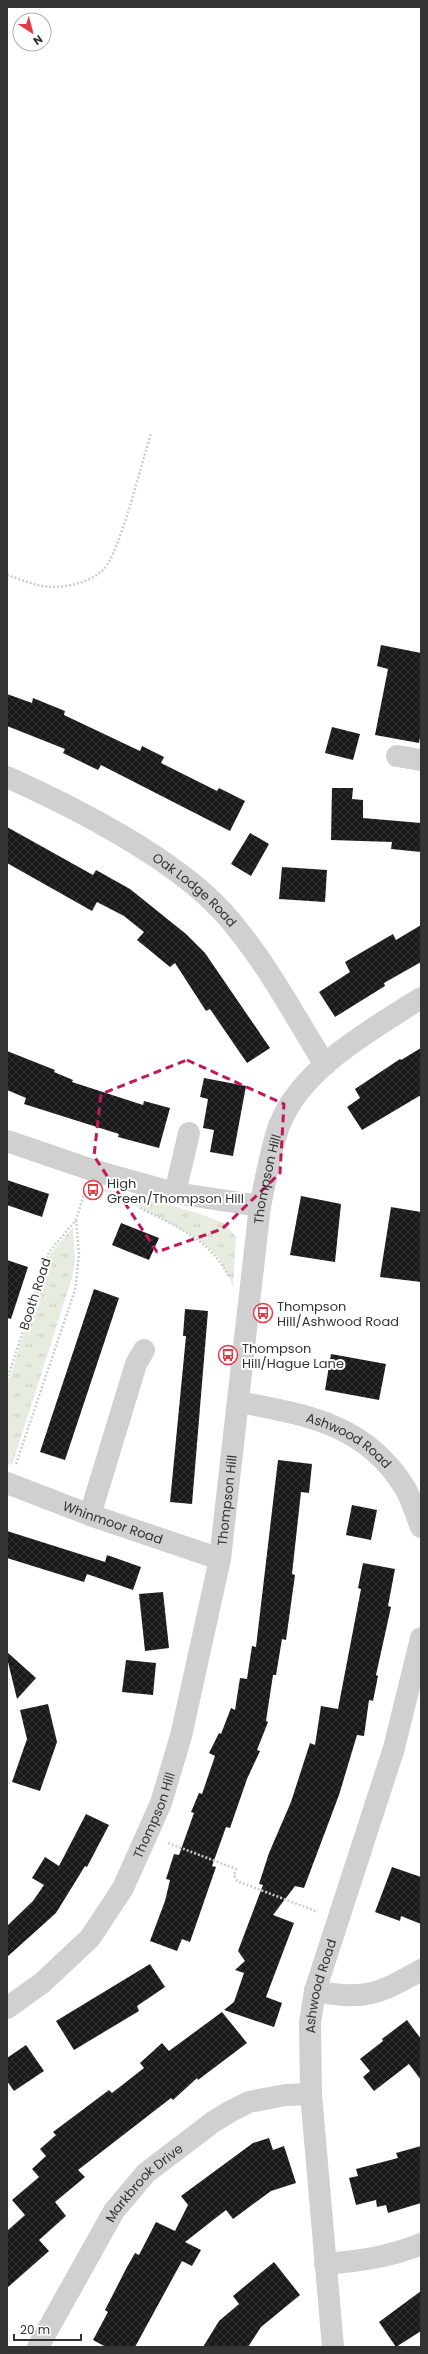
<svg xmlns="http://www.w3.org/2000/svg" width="428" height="2354" font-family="Poppins,sans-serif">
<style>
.grass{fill:url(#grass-tufts)}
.building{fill:url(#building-cross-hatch)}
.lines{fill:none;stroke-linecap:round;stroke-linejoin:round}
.path{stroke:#cdcdcd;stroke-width:2.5;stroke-dasharray:2 2;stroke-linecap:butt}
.minor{stroke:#d0d0d0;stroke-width:22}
.marked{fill:none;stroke:#c2185b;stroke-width:3;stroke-dasharray:8 5;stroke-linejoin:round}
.labels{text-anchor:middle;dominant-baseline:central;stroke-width:4;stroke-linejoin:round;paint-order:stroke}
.street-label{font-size:13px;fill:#333;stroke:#fff}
.poi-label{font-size:13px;fill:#333;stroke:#fff;text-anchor:start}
</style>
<defs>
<pattern id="grass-tufts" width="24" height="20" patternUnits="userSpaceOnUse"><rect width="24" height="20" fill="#e6ecdf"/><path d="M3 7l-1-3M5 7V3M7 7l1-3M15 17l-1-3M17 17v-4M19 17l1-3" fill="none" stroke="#c6cbc0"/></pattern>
<pattern id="building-cross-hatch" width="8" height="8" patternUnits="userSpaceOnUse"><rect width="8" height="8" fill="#1a1a1a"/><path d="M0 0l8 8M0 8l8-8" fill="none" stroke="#333"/></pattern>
</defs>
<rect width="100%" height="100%" fill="#fff"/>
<path class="grass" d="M87 1184 195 1212 224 1223 236 1237 233 1287C229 1277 224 1266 218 1257 197 1230 120 1199 87 1184Z
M73 1227 75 1261 72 1278 12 1465 7 1464V1387L46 1264 51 1253Z"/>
<path class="building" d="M381 645 421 653V732L419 743 375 735 388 669 377 666Z
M7 694 32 703 33 698 65 711 64 715 140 751 142 746 164 757 161 763 217 791 219 788 245 801 230 831 101 765 98 770 63 753 65 749 7 726Z
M332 727 360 734 353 760 325 753Z
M332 788H353L352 799 363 800V818L421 823V852L391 849 392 842 331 840Z
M7 827 93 875 96 870 130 889 186 934 205 953 270 1048 247 1063 210 1009 206 1011 175 963 170 967 137 940 144 932 124 916 97 902 92 911 7 863Z
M250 833 269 844 251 876 231 864Z
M282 867 327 870 325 902 279 899Z
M421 925V962L384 983 385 986 335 1017 319 992 350 972 345 962 393 934 396 940Z
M421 1048V1095L362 1130 347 1107 360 1098 355 1089 400 1059 401 1060Z
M7 1051 55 1070 54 1072 73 1080 72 1082 143 1105 144 1101 170 1108 159 1148 118 1137 119 1134 24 1104 26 1098 7 1090Z
M204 1078 246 1086 233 1156 210 1152 214 1130 203 1128 208 1099 200 1097Z
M7 1180 49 1194 42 1217 7 1205Z
M301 1196 341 1204 335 1262 290 1255Z
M391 1207 421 1212V1282L380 1277Z
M121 1223 159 1238 149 1260 112 1245Z
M7 1260 28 1267 11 1319 7 1318Z
M94 1289 119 1298 65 1460 40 1452Z
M185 1309 208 1311 192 1504 170 1502 186 1336H183Z
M331 1354 386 1364 379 1400 325 1390Z
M278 1460 312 1464 309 1493 301 1492 292 1574 295 1575 286 1640 282 1639 276 1675H273L266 1721 268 1722 257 1750 260 1751 247 1779 230 1828 226 1827 212 1866 216 1867 190 1942 182 1939 177 1951 150 1941 165 1901 170 1880 166 1879 174 1854 179 1855 194 1813 191 1812 199 1793 202 1794 215 1756 209 1753 219 1733 221 1734 231 1708 235 1710 240 1678 247 1679 252 1646 256 1647Z
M352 1505 377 1510 371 1540 346 1535Z
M7 1531 105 1562 107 1555 141 1567 133 1590 87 1574 84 1582 7 1558Z
M363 1563 395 1569 388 1606 391 1607 376 1675 378 1676 373 1701 369 1700 364 1736 357 1735 339 1795 304 1888 295 1886 273 1915 294 1923 266 1997 282 2003 274 2027 224 2010 234 2002 244 1973 235 1970 245 1961 238 1951 263 1885 259 1884 269 1853 291 1802 310 1743 315 1745 321 1706 338 1709 361 1589 358 1588Z
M163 1592 169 1648 145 1651 139 1594Z
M7 1652 36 1678 17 1699 7 1658Z
M126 1660 156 1663 153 1695 122 1692Z
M48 1704 57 1742 40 1791 12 1782 27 1739 20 1710Z
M86 1814 109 1825 87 1867 85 1866 56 1913 7 1957V1926L33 1901 44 1885 32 1878 45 1857 59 1866Z
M392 1867 421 1877V1924L401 1916 400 1921 375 1912Z
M150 1964 165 1987 137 2006 139 2011 74 2050 56 2021Z
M222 2012 247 2043 198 2080 197 2078 173 2100 171 2098 78 2170 85 2177 55 2202 66 2216 39 2240 49 2251 7 2288V2231L25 2215 12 2200 39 2177 32 2169 46 2156 40 2149 56 2135 53 2132 109 2090 112 2093 144 2068 140 2063 162 2043 169 2051Z
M407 2020 421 2039V2080L409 2064 374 2091 363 2077 370 2071 360 2059 383 2041 382 2039Z
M26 2045 44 2071 14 2091 7 2081V2058Z
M269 2138 273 2150 284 2146 296 2183 271 2191 233 2219 226 2210 185 2242 201 2250 192 2266 182 2261 135 2347H106L93 2340 108 2312 105 2310 127 2267 135 2253 139 2255 156 2222 175 2231 188 2205 181 2196 253 2143Z
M421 2146V2203L388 2213 386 2205 377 2207 376 2200 356 2205 349 2178 358 2176 356 2169 398 2158 396 2153Z
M274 2262 300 2295 261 2327 248 2347H203L219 2321 239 2304 233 2296Z
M421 2291V2331L396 2347 379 2322Z"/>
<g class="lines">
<path class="path" d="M7 575C18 578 30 584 42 586 61 589 88 584 103 570 121 551 141 463 151 434
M140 1208C175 1226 210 1239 229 1277
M7 1380 49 1252 76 1220 85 1191
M16 1464 75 1290 79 1254 76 1220
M168 1843 236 1869 234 1875 237 1881 318 1912"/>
<g class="minor">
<path d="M397 756 421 760"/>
<path id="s1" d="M7 777C74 807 172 857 222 911 263 956 293 1013 325 1065"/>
<path d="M7 1141 92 1170 175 1193 260 1206"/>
<path d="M175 1193 189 1133"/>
<path id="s2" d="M239 1402C307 1415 366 1424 405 1488 412 1500 416 1515 421 1527"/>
<path id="s3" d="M7 1483 90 1515 220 1559"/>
<path d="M90 1515 136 1364 144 1350"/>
<path d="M315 1991C364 2001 379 1994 421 1970"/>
<path id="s4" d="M7 2008 42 1983 90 1938 123 1888 161 1803 181 1736 220 1559 260 1206C266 1179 270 1152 279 1126 301 1068 371 1030 421 998"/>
<path d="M325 2264C359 2261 390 2257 421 2244"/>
<path id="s5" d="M38 2347 114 2211 146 2173 213 2122 231 2111 249 2102 286 2095 311 2094"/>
<path id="s6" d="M333 2347 311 2094 310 2023 315 1991 394 1748 421 1638"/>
</g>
</g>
<path class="marked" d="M187 1060 284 1104 280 1173 222 1229 157 1252 94 1156 101 1094Z"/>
<defs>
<symbol id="bus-ring" viewBox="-11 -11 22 22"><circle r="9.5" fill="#fff" stroke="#e63946" stroke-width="1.5"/><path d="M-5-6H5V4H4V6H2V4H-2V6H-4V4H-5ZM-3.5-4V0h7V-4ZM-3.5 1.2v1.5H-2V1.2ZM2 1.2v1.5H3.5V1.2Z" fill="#e63946"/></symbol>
</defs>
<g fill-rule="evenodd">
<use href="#bus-ring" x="82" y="1179" width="22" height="22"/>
<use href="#bus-ring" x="252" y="1302" width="22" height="22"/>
<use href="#bus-ring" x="217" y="1344" width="22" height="22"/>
</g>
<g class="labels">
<g class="street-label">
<text stroke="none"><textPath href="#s1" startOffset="220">Oak Lodge Road</textPath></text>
<text stroke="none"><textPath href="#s4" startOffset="896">Thompson Hill</textPath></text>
<text transform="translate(35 1294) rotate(-72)">Booth Road</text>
<text stroke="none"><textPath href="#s2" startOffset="118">Ashwood Road</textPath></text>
<text stroke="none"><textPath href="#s4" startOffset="572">Thompson Hill</textPath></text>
<text stroke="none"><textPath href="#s3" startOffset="113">Whinmoor Road</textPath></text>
<text stroke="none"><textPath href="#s4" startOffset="248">Thompson Hill</textPath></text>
<text stroke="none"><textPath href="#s6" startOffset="363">Ashwood Road</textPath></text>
<text stroke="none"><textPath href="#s5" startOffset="197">Markbrook Drive</textPath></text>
</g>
<g class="poi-label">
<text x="107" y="1183">High<tspan x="107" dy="15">Green/Thompson Hill</tspan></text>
<text x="277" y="1306">Thompson<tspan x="277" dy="15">Hill/Ashwood Road</tspan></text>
<text x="242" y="1348">Thompson<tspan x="242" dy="15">Hill/Hague Lane</tspan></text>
</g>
</g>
<rect width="428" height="2354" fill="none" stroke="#333333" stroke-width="16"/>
<g transform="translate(32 32) rotate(144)"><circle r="19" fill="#ffffff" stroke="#adadad"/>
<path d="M0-3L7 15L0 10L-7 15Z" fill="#e63946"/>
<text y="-6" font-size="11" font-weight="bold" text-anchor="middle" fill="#333333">N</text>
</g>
<path d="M14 2334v6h67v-6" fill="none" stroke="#333333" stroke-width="2"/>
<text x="20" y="2334" font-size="12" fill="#333333" stroke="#ffffff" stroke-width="3" paint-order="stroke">20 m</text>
</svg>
